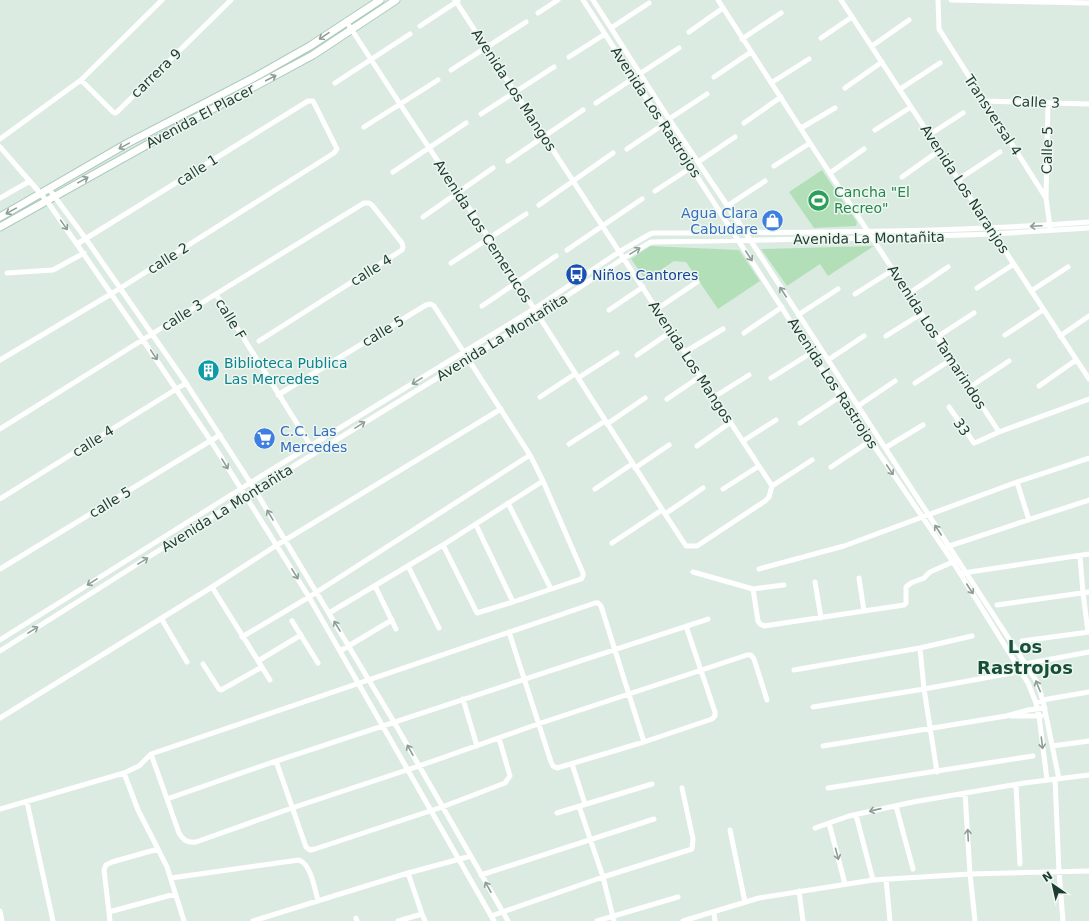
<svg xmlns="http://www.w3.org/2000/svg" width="1089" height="921" font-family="'DejaVu Sans',sans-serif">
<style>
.green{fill:#b2dfb8}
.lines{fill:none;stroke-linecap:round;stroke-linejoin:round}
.secondary-casing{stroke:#aeccbd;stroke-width:9}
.street{stroke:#fff;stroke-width:5}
.secondary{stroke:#fff;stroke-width:7}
.oneway{stroke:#8e9d97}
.labels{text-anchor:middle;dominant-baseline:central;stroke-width:3;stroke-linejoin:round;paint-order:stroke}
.street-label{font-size:14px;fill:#1d3b2f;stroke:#edf7f0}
.leisure-label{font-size:14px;fill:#27864d;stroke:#edf7f0;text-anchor:start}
.shop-label{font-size:14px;fill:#366cbe;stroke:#edf7f0;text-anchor:end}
.transit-label{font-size:14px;fill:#164399;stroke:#edf7f0;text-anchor:start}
.culture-label{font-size:14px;fill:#0d838f;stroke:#edf7f0;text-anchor:start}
.district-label{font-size:18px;font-weight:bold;fill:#174f39;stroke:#edf7f0}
</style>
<rect width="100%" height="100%" fill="#dcebe2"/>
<path class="green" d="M822 170 857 222 856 226 814 228 789 192Z
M650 246 739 250 760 281 718 309 686 262 674 261 646 280 631 259Z
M874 246 828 276 820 264 787 286 761 249Z"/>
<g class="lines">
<defs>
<path id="secondary" d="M0 217 126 144 257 76 310 46 380 0
M0 227 177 128 313 55 396 0"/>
</defs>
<use href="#secondary" class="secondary-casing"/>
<path class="street" d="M583 0 811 353 953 562 1028 683 1036 703 1039 716 1047 780
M593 0 669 119 745 232 1037 682 1043 701 1059 779
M718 0 810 143 999 432
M841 0 1089 379
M938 0 939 29 1046 198 1050 227
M951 0 1089 3
M538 13 558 0
M346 21 400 104 489 238 665 514 686 546H697L765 501 769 497 772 486 455 0
M420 26 458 1
M611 28 649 3
M689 32 723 8
M821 38 852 17
M742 39 781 13
M872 46 909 20
M569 57 605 34
M451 70 526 22
M641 73 679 48
M714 77 751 52
M81 80 113 112 115 113 117 112 231 0
M335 83 410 34
M771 83 809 59
M845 88 882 62
M900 89 940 63
M983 101 1089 104
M596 103 634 78
M481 114 554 67
M669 119 707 94
M744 123 781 97
M364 127 438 80
M801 128 835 108
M875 130 911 107
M929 135 963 113
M0 139 81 80 162 0
M0 147 47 201 143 340 211 441 309 597 494 921
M627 149 664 124
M508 161 583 110
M698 162 735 137
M774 166 810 143
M393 172 466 123
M830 173 864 149
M902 177 940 150
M959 179 1000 152
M49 189 86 239 186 383 255 490 394 722 508 921
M655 191 692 167
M1046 197 1048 103
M0 198 30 181
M539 205 613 153
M727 206 765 181
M423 217 493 168
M567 250 642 199
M451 263 526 214
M7 273 53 270 84 253
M977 288 1014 264
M1031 291 1068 267
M216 294 311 446
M855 294 893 270
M908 294 948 267
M482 306 556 256
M657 309 697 282
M609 310 643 287
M798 315 838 289
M744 333 782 307
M1005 335 1043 310
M886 336 921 314
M1060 336 1089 316
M937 337 974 313
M685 352 723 329
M637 355 672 331
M0 360 111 294 334 153 337 149 313 101H308L77 244
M828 360 864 336
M578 378 617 353
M771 378 811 353
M915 383 952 359
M1039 386 1076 360
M970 387 1009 361
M278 395 426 305 431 304 434 306 530 455 543 481 583 573V576L581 579 513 602 477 613 443 545
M540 397 575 374
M714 397 749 375
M667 399 701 376
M858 406 895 381
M949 407 974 443 977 442 999 432 1089 399
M800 423 841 396
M607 424 645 398
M0 429 216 294 364 203H369L372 205 402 243 403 247 402 250 259 341
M743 441 776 420
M569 444 605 421
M697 446 731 422
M885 448 923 425
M831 467 870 441
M635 468 669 445
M1017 482 1029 520
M772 486 812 460
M595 489 632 464
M723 489 759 466
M0 499 186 383
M508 503 551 589
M665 514 703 488
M476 525 513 602
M612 543 662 510
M946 547 1089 500
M1080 556 1083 593 1088 632
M408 566 439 628
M0 569 220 435
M759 569 844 546 1017 482 1089 458
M693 572 753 589
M963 573 1089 554
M859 578 864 611
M815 582 821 618
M784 585 753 589 758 621 760 624 764 626 904 605 906 603V587L911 583 924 578 930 572 955 561
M375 586 396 629
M212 587 270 680
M997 605 1089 592
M329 613 443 545 543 481
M161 618 187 662
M292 621 318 663
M509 632 551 762 553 766 557 768 644 742 712 719 715 716V712L686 626
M242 637 309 597 530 455
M0 640 250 483 534 309 619 252 650 234 654 233C799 232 944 233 1089 222
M1022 641 1089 632
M920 648 924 689 937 772
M0 651 245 496 468 359 538 315 624 258 651 242 872 238 994 234 1089 228
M340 651 392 620
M258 661 301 635
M203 664 219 689 221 690 262 667
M1025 664 1089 652
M794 670 920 648 972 636
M463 699 477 746
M1036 703 1048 699 1089 692
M813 707 924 689 1012 673
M1011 716H1041
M0 718 212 587 277 545 501 409
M499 738 510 776 505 783 442 807 315 849 310 850 306 847 276 761 708 619
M823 746 1006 716 1028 710 1045 708
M1052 746 1089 741
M151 754 167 799 276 761
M572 764 585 804
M124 773 138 810 158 849
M1055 779 1059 872 1063 921
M1016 785 1020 864
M828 788 1033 756
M965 793 970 874 975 921
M167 799 179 833C183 840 187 843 196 842L292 808 419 766 538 724 747 655H751L754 659 767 700
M27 802 53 921
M579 806 603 877 614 921
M896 806 913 869
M0 809 124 773 139 766 151 754 595 603H598L601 606 644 742
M557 813 652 784
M856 815 873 880
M829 823 845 884
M815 828 849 816 913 802 1024 783 1089 775
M730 830 745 902
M481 875 654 819
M171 878 299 860C311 864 315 890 318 901
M886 879 890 921
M799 891 803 921
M0 911 2 921
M109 912 175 894
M714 912 715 921
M422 914 425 921
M491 916 603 877 692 849 693 839 682 788
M356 918 357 921
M110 921 104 870 106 865 112 862 158 849 167 867 184 921
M253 921 408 873 471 856
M398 921 422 914 408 873
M597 921 678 897
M683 921 759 898 873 880 970 874 1089 871"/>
<use href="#secondary" class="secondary"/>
</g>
<defs><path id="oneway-shaft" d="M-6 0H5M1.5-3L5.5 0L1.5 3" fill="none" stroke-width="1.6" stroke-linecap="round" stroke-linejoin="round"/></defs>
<g class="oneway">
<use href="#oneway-shaft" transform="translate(324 36) rotate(146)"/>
<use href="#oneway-shaft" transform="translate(271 78) rotate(-28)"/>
<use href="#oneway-shaft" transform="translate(124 146) rotate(151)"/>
<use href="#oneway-shaft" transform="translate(83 180) rotate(-29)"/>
<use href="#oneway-shaft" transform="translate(11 211) rotate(151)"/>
<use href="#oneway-shaft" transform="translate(64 225) rotate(55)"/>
<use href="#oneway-shaft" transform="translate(1036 226) rotate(177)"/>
<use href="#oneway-shaft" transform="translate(635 251) rotate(-31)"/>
<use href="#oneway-shaft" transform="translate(749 256) rotate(57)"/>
<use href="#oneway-shaft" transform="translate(783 292) rotate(-123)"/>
<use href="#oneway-shaft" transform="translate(154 355) rotate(56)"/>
<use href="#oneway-shaft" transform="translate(417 381) rotate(149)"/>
<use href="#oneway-shaft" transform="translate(360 425) rotate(-32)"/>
<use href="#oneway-shaft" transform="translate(225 464) rotate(58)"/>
<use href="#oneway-shaft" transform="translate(890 470) rotate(56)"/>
<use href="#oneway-shaft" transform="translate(270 515) rotate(-121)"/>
<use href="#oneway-shaft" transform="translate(938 530) rotate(-123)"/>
<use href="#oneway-shaft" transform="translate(143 561) rotate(-32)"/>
<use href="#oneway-shaft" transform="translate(295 574) rotate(58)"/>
<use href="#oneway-shaft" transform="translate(92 582) rotate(148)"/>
<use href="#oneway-shaft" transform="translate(970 589) rotate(57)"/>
<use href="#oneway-shaft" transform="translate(337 626) rotate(-121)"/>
<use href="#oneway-shaft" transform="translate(33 630) rotate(-32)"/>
<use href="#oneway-shaft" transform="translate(1038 686) rotate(-112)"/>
<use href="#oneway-shaft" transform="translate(1042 743) rotate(83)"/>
<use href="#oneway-shaft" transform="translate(410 750) rotate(-119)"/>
<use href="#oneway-shaft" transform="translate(875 810) rotate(167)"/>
<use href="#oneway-shaft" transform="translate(968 835) rotate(-93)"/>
<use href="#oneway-shaft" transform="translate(837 854) rotate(75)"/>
<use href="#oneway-shaft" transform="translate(488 887) rotate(-119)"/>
</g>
<defs>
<symbol id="stadium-disc" viewBox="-11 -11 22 22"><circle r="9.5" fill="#2e9e5b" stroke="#edf7f0"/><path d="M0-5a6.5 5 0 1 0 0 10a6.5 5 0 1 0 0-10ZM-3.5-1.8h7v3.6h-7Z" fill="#fff"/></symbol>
<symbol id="shop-disc" viewBox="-11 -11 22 22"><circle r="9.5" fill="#3f7fe0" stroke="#edf7f0"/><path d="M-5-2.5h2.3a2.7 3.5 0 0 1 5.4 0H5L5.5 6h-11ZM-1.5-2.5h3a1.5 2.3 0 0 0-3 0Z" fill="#fff"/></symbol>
<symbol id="bus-disc" viewBox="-11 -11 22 22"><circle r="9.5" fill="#1a4fb4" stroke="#edf7f0"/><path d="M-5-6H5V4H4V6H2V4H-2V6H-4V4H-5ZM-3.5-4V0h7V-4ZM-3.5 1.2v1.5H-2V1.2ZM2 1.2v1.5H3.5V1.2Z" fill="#fff"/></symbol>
<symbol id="building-disc" viewBox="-11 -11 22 22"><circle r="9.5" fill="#0f9aa8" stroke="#edf7f0"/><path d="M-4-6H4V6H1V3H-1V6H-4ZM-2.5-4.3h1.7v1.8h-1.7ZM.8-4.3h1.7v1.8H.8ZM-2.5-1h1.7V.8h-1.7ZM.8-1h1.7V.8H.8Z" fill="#fff"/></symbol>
<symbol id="supermarket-disc" viewBox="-11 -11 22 22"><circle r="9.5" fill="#3f7fe0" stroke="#edf7f0"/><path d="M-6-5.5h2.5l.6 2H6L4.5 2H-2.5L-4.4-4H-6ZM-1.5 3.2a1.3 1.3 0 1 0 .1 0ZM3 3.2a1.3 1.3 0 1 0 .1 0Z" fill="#fff"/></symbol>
</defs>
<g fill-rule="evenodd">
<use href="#stadium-disc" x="806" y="188" width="25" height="25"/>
<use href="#shop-disc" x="760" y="208" width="25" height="25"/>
<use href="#bus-disc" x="564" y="262" width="25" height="25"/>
<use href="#building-disc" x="196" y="358" width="25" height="25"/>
<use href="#supermarket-disc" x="252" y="426" width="25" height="25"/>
</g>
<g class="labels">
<g class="street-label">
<text transform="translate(156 73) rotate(-44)">carrera 9</text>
<text transform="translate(514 90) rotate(57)">Avenida Los Mangos</text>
<text transform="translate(1036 102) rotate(2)">Calle 3</text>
<text transform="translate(656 112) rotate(57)">Avenida Los Rastrojos</text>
<text transform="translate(993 115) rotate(57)">Transversal 4</text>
<text transform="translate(200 116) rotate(-28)">Avenida El Placer</text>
<text transform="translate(1047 150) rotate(-89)">Calle 5</text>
<text transform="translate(197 170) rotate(-32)">calle 1</text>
<text transform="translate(965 189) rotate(57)">Avenida Los Naranjos</text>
<text transform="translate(483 231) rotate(57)">Avenida Los Cemerucos</text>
<text transform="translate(869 238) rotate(-1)">Avenida La Montañita</text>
<text transform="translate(168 258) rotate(-32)">calle 2</text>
<text transform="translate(371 270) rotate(-32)">calle 4</text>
<text transform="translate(182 315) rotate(-32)">calle 3</text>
<text transform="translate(231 319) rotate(59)">calle F</text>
<text transform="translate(383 331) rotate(-31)">calle 5</text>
<text transform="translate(502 337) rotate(-32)">Avenida La Montañita</text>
<text transform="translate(937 337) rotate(57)">Avenida Los Tamarindos</text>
<text transform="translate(691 362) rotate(57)">Avenida Los Mangos</text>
<text transform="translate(833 383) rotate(57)">Avenida Los Rastrojos</text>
<text transform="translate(962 427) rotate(56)">33</text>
<text transform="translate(93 441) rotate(-32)">calle 4</text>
<text transform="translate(110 502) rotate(-31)">calle 5</text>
<text transform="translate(227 508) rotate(-32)">Avenida La Montañita</text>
</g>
<g class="leisure-label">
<text x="834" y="192">Cancha "El<tspan x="834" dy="16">Recreo"</tspan></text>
</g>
<g class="shop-label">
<text x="758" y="213">Agua Clara<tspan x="758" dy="16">Cabudare</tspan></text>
<text x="280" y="431" text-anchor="start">C.C. Las<tspan x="280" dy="16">Mercedes</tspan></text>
</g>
<g class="transit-label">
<text x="592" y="275">Niños Cantores</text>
</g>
<g class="culture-label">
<text x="224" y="363">Biblioteca Publica<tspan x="224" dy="16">Las Mercedes</tspan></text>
</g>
<g class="district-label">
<text x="1025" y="646">Los<tspan x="1025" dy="21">Rastrojos</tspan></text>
</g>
</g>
<g transform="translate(1053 885) rotate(326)" stroke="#edf7f0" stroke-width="3" paint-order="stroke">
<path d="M0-3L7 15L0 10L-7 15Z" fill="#1d3b2f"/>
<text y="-6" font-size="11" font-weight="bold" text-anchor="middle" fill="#1d3b2f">N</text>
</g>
</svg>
